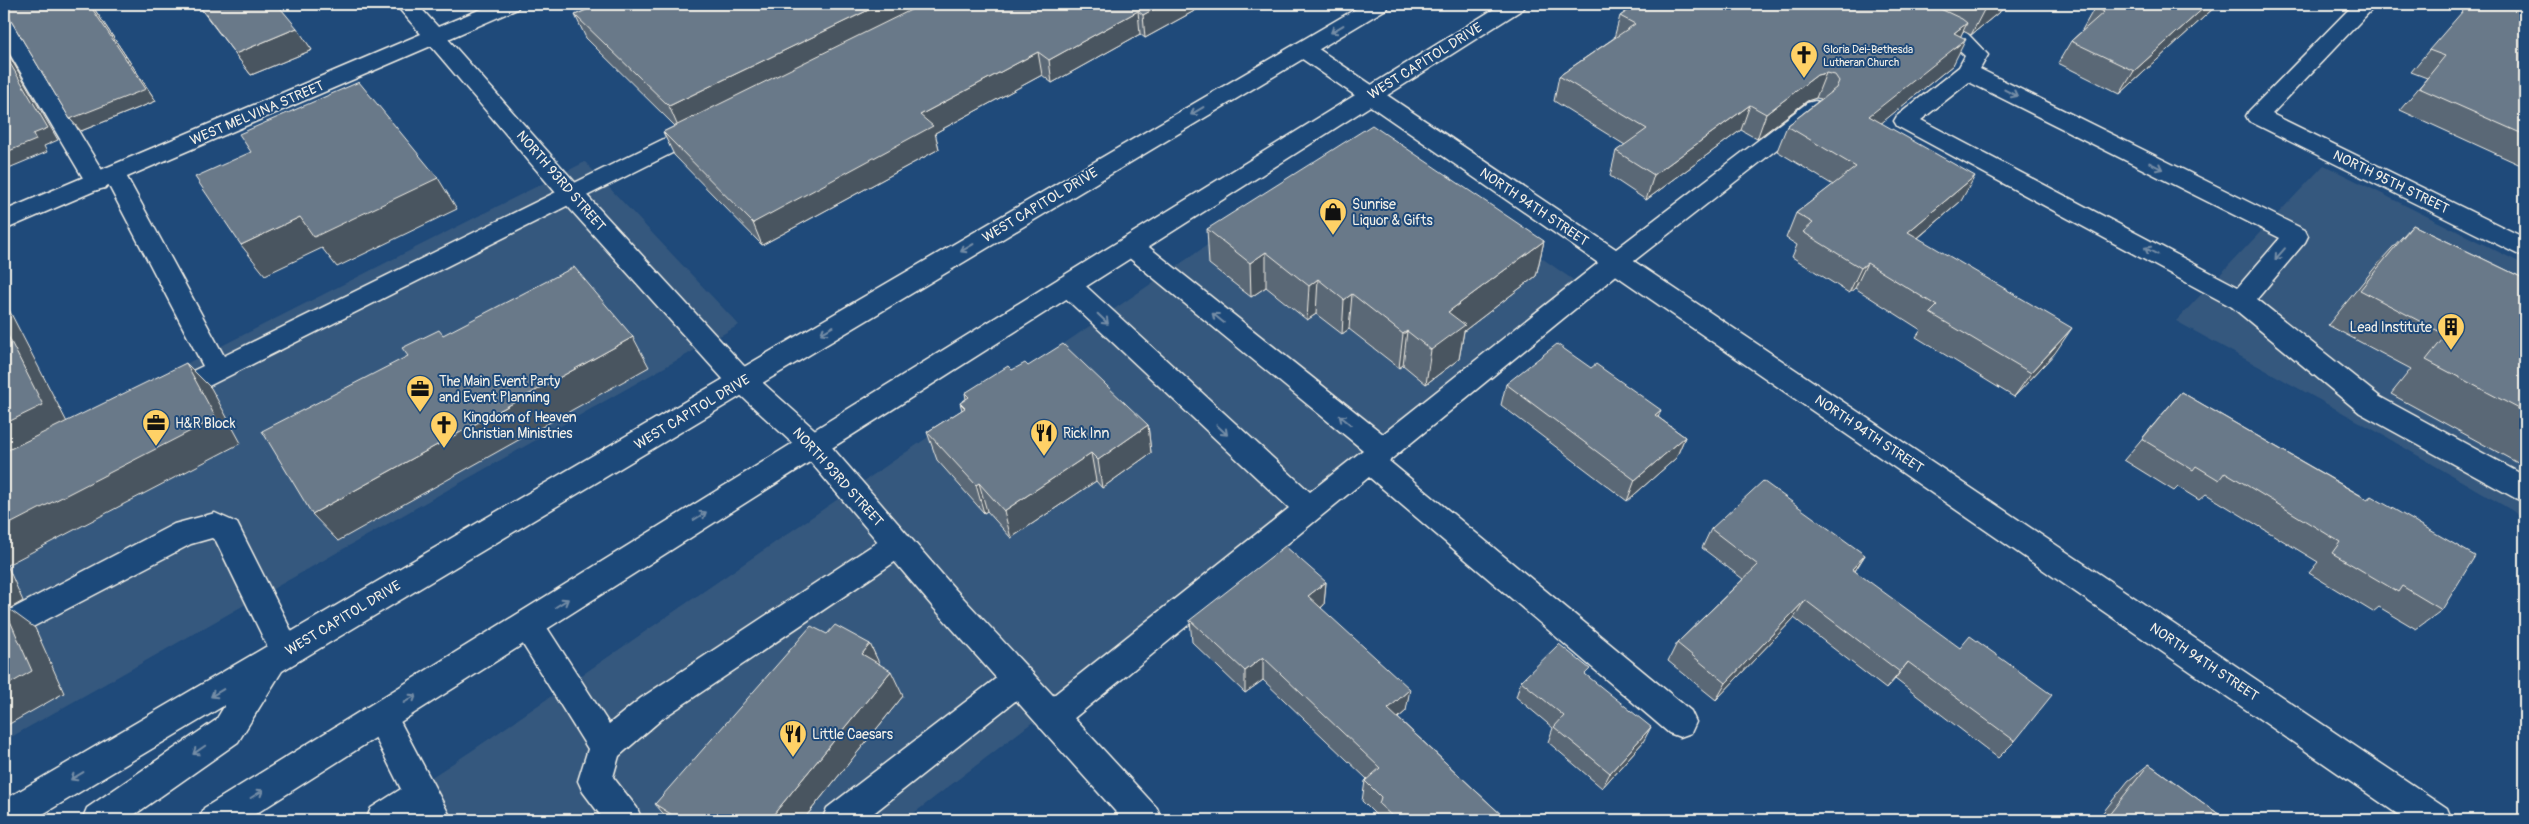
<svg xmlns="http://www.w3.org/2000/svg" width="2529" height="824" font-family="Pangolin,sans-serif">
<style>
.built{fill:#35587e}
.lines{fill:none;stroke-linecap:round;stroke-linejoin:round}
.service-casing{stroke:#f4f1e8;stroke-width:3}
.minor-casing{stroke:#f4f1e8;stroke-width:3}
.primary-casing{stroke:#f4f1e8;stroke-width:3}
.service{fill:#1f4a7a;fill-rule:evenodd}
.minor{fill:#1f4a7a;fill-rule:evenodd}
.primary{fill:#1f4a7a;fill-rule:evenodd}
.wall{fill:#5a6876;stroke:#f4f1e8}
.shaded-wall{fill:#4a5560;stroke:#f4f1e8}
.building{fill:#697989;stroke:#f4f1e8}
.oneway{stroke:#748da6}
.labels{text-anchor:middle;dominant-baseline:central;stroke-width:4;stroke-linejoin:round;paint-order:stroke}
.far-poi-label{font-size:11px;fill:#f4f1e8;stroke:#1f4a7a;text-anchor:start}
.street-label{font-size:14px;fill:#f4f1e8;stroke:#1f4a7a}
.poi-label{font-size:14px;fill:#f4f1e8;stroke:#1f4a7a;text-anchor:start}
</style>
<rect width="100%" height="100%" fill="#1f4a7a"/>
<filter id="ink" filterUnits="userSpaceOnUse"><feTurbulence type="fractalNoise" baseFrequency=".02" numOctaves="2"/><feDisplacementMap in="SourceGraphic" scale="10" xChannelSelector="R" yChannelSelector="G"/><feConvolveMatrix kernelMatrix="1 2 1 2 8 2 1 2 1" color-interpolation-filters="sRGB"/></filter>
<g filter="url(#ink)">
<path class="built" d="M1366 136 1592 293 905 820H366L473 750Z
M585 162 739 325 4 741V456Z
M2324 165 2525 265V518L2367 426 2176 321Z"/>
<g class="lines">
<defs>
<path id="service" d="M1879 4H1905L1967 33 1988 55 1980 69 2305 230 2308 236 2305 242 2257 299 2380 397 2525 476V502L2515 498 2360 413 2232 307 1897 126 1894 121 1897 116 1959 67 1965 56 1951 43 1882 9ZM1969 82 2280 238 2238 287 1921 120Z
M4 19 12 21 15 26 103 172 106 168 114 166 122 168 224 356 694 124 702 121 710 124 714 129 710 134 167 407 157 404 153 396 157 388 203 366 108 184 105 188 97 190 89 188 4 44Z
M1815 101 1823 103 1826 108 1823 113 1625 268 1389 461 1691 711 1696 722 1691 733 1680 737 1669 733 1369 477 1062 728 1051 732 1040 728 1035 717 1040 706 1289 508 1059 292 1055 285 1059 278 1068 276 1077 278 1310 492 1363 450 1122 252 1119 246 1122 240 1131 237 1140 240 1383 434 1607 256 1807 103Z
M215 513 237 523 302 652 297 662 286 666 275 662 216 541 212 538 191 544 4 642V613L174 524Z
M898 531 908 535 913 544 908 553 663 718 619 756 613 777 637 808 642 820H604L583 792 578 781 588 749 517 635 513 625 517 615 528 611 539 615 609 724 641 698 888 535Z
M1018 666 1029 670 1034 680 1029 690 865 820H822L827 808 1007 670Z
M381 702 392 706 452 820H417L416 818 412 820H366L371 808 401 789 365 717 370 706Z"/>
<path id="minor" d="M395 4H417L438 27 493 4H520L517 9 448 39 580 188 743 365 823 437 954 588 1157 808 1162 820H1123L932 606 803 453 723 379 562 200 431 46 4 230V211L421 34Z
M2354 4H2377L2272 114 2525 238V258L2249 121 2246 116 2249 111Z
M1303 42 1311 44 2447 808 2452 820H2406L1295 54 1292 49 1295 44Z"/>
<path id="primary" d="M1364 4H1390L1386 9 282 671 238 742 127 820H82L87 808 216 720 225 705 33 820H4V800Z
M1502 4H1527L1523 9 246 820H199L204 808Z"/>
</defs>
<use href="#service" class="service-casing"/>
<use href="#minor" class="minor-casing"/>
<use href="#primary" class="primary-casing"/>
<use href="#service" class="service"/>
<use href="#minor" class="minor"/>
<use href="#primary" class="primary"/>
</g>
<path class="wall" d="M4 4H91L156 101 81 131 70 119 10 19 4 18Z
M197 4H277L312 50 251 75Z
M600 4H1207L1145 38 1140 34 1052 83 1042 75 935 133 939 149 762 245 674 155 663 132 675 126 586 38 575 15Z
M1638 4H2009L1971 35 1963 31 1960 37 1953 65 1881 123 1961 201 1918 238 2055 353 2014 397 1916 337 1921 330 1855 288 1849 293 1792 257 1797 245 1786 238 1796 213 1833 185 1777 151 1787 126 1821 99 1816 98 1807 101 1757 139 1741 130 1646 200 1610 176 1616 151 1625 145 1554 101 1559 76 1614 38 1620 16Z
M2098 4H2218L2120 94 2058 63 2071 41 2083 30H2082L2095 7Z
M2525 4V167L2400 110 2427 78 2411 72 2429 50Z
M2413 225 2525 279V467L2391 394 2411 369 2328 325 2381 260Z
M1207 229 1544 241 1536 276 1464 331 1459 359 1426 384 1403 365 1399 368 1349 329 1342 334 1316 314 1307 320 1266 287 1251 297 1209 264Z
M1028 366 1148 425 1151 453 1102 488 1096 481 1011 538 987 511 984 513 937 460 927 432 962 410 960 403 966 399 965 393 1012 370Z
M1591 368 1685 437 1676 458 1627 501 1501 405 1506 384Z
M2181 392 2367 499 2371 496 2442 610 2416 629 2379 607 2373 612 2309 573 2318 562 2206 494 2199 500 2178 487 2174 491 2124 460Z
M1711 529 1865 555 1855 571 2015 741 1998 758 1895 679 1886 689 1794 618 1716 700 1668 661 1677 643 1743 579 1702 548Z
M1326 582 1324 605 1321 608 1406 711 1398 718 1507 820H1376L1377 816 1362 801 1365 781 1367 779 1263 680 1245 693 1192 642 1190 620Z
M827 634 870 644 879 664 903 696 803 820H669L655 804Z
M1587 676 1643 742 1602 788 1548 742 1553 728 1516 697 1521 681Z
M2149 764 2227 820H2097L2128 781Z"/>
<path class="shaded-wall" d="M89 4H91L156 101 81 131 70 119Z
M881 4H933L679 129 669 106Z
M1163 4H1207L1145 38 1143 15Z
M1991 4H2009L1971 35 1984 10Z
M2208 4H2218L2120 94 2134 71Z
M1138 11 1140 34 1052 83 1049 60Z
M1967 23 1955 48 1966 39 1953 65 1858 142 1869 116 1954 33Z
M297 28 312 50 251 75 235 54Z
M4 47 58 140 44 146 47 152 4 170V153L33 134 4 53Z
M1038 52 1042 75 935 133 939 149 762 245 753 223 920 115Z
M1826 73 1816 98 1807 101 1757 139 1766 114 1817 75Z
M1750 105 1741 130 1646 200 1654 175Z
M1975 176 1961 201 1895 257 1908 232Z
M438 178 457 209 337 267 322 248 265 275 241 245 300 217Z
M1544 241 1536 276 1464 331 1459 359 1426 384 1431 350 1448 312Z
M1266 252V287L1251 297 1250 263Z
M1867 263 1855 288 1849 293 1861 268Z
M1318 279 1316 314 1307 320 1309 286Z
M1352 294 1349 329 1342 334 1344 300Z
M4 300 71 430 4 463Z
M2072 328 2055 353 2014 397 2031 373Z
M1407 331 1403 365 1399 368 1403 334Z
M633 337 649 367 338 541 312 514Z
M186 363 211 388 241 443 7 565 23 601 9 609 35 628 64 693 4 727V527Z
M1661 410 1653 431 1655 415Z
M1148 425 1151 453 1102 488 1098 460Z
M1685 437 1676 458 1627 501 1635 480Z
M1091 453 1096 481 1011 538 1004 511Z
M979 483 987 511 984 513 976 485Z
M1865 555 1853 574 1852 569Z
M1326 582 1324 605 1307 619 1308 596Z
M1805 600 1794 618 1716 700 1726 683Z
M870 644 882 669 862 654Z
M1263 657V680L1245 693V671Z
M1908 662 1895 679 1886 689 1900 672Z
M891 671 903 696 803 820H769Z
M1410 689 1406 711 1384 730 1388 709Z
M1651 727 1643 742 1602 788 1610 773Z"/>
<path class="building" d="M4 4H89L146 89 70 119 4 9Z
M198 4H277L297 28 235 54Z
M600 4H881L669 106 575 15Z
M923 4H1163L1143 15 1138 11 1049 60 1038 52 920 115 933 126 753 223 663 132Z
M1638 4H1930L1962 19 1967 23 1954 33 1966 39 1869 116 1975 176 1908 232 2072 328 2031 373 1930 313 1937 306 1867 263 1861 268 1803 232 1813 223 1796 213 1856 167 1787 126 1836 88 1839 81 1835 75 1826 73 1817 75 1766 114 1750 105 1654 175 1616 151 1647 129 1559 76 1635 24 1620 16Z
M1972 4H1991L1984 10Z
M2098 4H2208L2134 71 2071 41 2104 12 2095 7Z
M2469 4H2525V135L2419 88 2445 56 2429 50Z
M4 53 48 128 33 134 36 140 4 153Z
M359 82 438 178 314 237 300 217 241 245 195 177 251 152 239 134Z
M1372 125 1544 241 1448 312 1465 325 1431 350 1407 331 1403 334 1352 294 1344 300 1318 279 1309 286 1266 252 1250 263 1207 229Z
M2413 225 2525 279V412L2426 360 2446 335 2360 290Z
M574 267 633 337 312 514 262 431 408 356 402 348 439 330 443 335Z
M4 328 43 405 4 424Z
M1063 344 1148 425 1098 460 1091 453 1004 511 979 483 976 485 927 432 965 408 960 403 969 397 965 393 1008 366 1012 370 1025 363 1028 366Z
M1557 344 1591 368 1596 364 1661 410 1655 415 1685 437 1635 480 1506 384Z
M186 363 216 418 4 527V452Z
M2181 392 2368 500 2371 496 2475 556 2442 610 2402 586 2398 592 2332 553 2340 542 2225 472 2219 480 2196 466 2193 470 2142 439Z
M1763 481 1865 555 1852 569 1960 648 1970 636 2052 695 2015 741 1908 662 1900 672 1805 600 1726 683 1677 643 1758 565 1711 529Z
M1285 546 1326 582 1308 596 1410 689 1388 709 1507 820H1396L1379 804 1381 797 1365 781 1380 768 1263 657 1245 671 1190 620Z
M4 607 32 671 4 687Z
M835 625 870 644 862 654 891 671 769 820H680L655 804 811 626 827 634Z
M1559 644 1590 669 1585 674 1651 727 1610 773 1554 727 1564 716 1521 681Z
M2149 764 2227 820H2114L2108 816Z"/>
<defs><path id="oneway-shaft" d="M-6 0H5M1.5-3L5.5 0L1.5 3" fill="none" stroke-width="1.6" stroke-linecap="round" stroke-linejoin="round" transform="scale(1.25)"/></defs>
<g class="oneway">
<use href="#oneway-shaft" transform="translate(1337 29) rotate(149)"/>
<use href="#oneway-shaft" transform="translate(2011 93) rotate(27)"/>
<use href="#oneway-shaft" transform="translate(1197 111) rotate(149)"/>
<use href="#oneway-shaft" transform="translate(2156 166) rotate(27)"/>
<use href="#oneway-shaft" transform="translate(967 248) rotate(149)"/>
<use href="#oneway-shaft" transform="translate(2151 251) rotate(-152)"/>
<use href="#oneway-shaft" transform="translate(2280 254) rotate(131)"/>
<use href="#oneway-shaft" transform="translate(1218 318) rotate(-141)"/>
<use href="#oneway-shaft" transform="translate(1103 319) rotate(44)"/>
<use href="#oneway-shaft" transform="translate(827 330) rotate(149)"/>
<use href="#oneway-shaft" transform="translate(1345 420) rotate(-141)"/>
<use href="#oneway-shaft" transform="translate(1222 430) rotate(43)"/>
<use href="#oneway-shaft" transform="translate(700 516) rotate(-32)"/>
<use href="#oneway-shaft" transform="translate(562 603) rotate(-32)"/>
<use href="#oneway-shaft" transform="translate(217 693) rotate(149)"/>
<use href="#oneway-shaft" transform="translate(410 699) rotate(-32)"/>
<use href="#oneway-shaft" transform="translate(199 750) rotate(145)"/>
<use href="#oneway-shaft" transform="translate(77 776) rotate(149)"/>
<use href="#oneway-shaft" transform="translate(257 794) rotate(-32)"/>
</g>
</g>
<defs>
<symbol id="church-pin" viewBox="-11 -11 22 30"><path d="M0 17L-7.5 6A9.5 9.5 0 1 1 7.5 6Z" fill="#ffd166" stroke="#1f4a7a"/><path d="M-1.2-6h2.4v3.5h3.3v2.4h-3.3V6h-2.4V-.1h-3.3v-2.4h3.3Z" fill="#111"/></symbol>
<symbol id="shop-pin" viewBox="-11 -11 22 30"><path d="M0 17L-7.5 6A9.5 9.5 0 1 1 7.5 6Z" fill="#ffd166" stroke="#1f4a7a"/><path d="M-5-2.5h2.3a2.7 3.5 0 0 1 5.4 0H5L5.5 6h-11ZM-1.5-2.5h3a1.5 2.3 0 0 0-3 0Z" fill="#111"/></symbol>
<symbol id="building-pin" viewBox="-11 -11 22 30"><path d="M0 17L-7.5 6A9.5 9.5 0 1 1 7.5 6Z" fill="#ffd166" stroke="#1f4a7a"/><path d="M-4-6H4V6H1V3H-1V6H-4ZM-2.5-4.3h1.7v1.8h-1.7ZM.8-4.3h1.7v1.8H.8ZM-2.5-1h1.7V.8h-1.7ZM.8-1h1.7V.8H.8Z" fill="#111"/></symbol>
<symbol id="office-pin" viewBox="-11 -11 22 30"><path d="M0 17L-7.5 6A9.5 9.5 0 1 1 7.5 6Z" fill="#ffd166" stroke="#1f4a7a"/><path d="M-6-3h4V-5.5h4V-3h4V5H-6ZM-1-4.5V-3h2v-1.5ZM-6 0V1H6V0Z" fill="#111"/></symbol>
<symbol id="restaurant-pin" viewBox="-11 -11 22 30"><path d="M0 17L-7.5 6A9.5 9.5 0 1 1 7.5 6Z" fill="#ffd166" stroke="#1f4a7a"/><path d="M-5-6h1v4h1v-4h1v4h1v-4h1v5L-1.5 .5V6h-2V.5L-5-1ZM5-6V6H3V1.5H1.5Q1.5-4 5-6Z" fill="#111"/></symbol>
</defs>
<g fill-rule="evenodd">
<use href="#church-pin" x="1788" y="39" width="32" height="43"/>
<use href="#shop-pin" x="1317" y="196" width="32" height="43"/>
<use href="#building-pin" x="2435" y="311" width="32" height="43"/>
<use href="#office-pin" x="404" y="373" width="32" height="43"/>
<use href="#office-pin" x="140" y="407" width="32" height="43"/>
<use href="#church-pin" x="428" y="409" width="32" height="43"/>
<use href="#restaurant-pin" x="1028" y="417" width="32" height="43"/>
<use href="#restaurant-pin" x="777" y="718" width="32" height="43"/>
</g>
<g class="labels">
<g class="far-poi-label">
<text x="1823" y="49">Gloria Dei-Bethesda<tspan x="1823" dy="13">Lutheran Church</tspan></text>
</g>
<g class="street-label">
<text transform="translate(1425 61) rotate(-32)">WEST CAPITOL DRIVE</text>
<text transform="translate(257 113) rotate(-23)">WEST MELVINA STREET</text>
<text transform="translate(561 181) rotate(49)">NORTH 93RD STREET</text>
<text transform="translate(2391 182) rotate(26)">NORTH 95TH STREET</text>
<text transform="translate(1040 205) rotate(-31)">WEST CAPITOL DRIVE</text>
<text transform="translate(1534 207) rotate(34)">NORTH 94TH STREET</text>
<text transform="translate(692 412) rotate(-31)">WEST CAPITOL DRIVE</text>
<text transform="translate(1869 434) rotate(34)">NORTH 94TH STREET</text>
<text transform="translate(838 477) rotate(48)">NORTH 93RD STREET</text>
<text transform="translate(343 618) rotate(-31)">WEST CAPITOL DRIVE</text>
<text transform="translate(2204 662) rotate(34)">NORTH 94TH STREET</text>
</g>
<g class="poi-label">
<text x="1352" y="204">Sunrise<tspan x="1352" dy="16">Liquor &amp; Gifts</tspan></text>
<text x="2432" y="327" text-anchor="end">Lead Institute</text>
<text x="439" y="381">The Main Event Party<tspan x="439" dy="16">and Event Planning</tspan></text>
<text x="463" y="417">Kingdom of Heaven<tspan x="463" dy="16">Christian Ministries</tspan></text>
<text x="175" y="423">H&amp;R Block</text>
<text x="1063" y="433">Rick Inn</text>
<text x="812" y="734">Little Caesars</text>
</g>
</g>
<rect width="2529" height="824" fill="none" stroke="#1f4a7a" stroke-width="20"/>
<rect x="10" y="10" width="2509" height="804" fill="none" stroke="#f4f1e8" stroke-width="2" filter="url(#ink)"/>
</svg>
